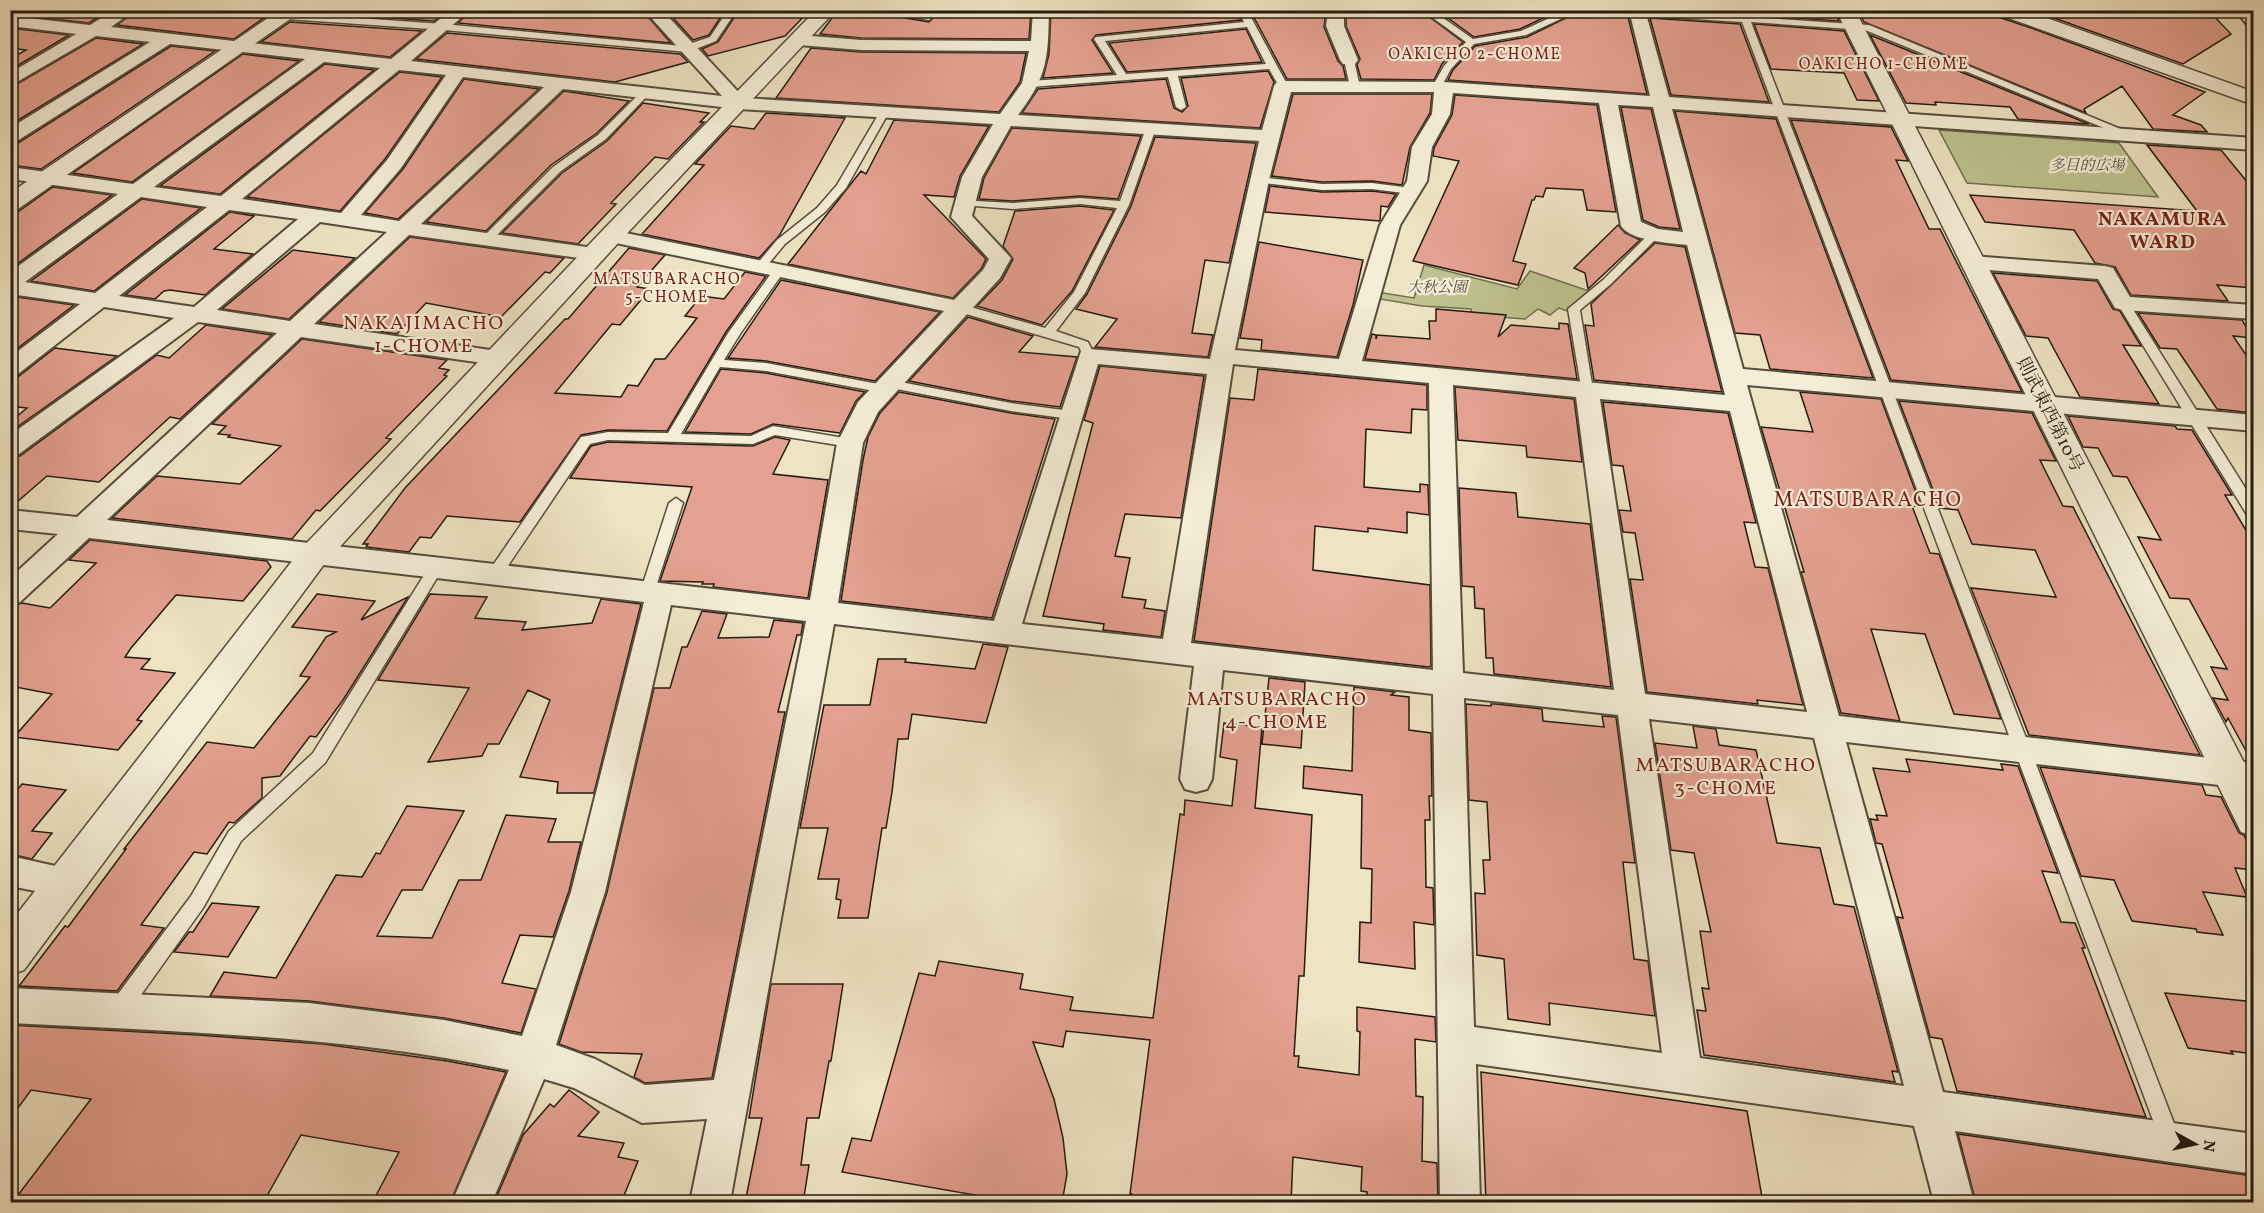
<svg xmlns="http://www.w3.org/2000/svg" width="2264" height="1213" font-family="Vollkorn,'Noto Serif JP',serif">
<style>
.green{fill:#bec28f;stroke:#716e50;stroke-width:1.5}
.building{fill:#e4a090;stroke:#241b10;stroke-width:1.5}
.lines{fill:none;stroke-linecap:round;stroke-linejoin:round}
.service-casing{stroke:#564d3c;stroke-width:3}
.minor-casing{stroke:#564d3c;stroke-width:4}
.tertiary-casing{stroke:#564d3c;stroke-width:3}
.secondary-casing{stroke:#241b10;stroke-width:3}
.service{fill:#f4edd7;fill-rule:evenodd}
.minor{fill:#f4edd7;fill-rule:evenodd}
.tertiary{fill:#f4edd7;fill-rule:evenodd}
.secondary{fill:#f4edd7;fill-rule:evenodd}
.labels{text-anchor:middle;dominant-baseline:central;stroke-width:4.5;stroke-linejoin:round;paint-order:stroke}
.far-park-label{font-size:15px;font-style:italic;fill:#524d36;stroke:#f4edd7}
.far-neighbourhood-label{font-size:16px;letter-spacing:1.5px;fill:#7a1f14;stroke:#f4edd7}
.street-label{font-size:18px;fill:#241b10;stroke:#f4edd7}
.far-district-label{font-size:20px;font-weight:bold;letter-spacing:1.5px;fill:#7a1f14;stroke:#f4edd7}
.neighbourhood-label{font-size:20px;letter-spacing:1.5px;fill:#7a1f14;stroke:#f4edd7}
.quarter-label{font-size:21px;letter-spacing:1.5px;fill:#7a1f14;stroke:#f4edd7}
</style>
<rect width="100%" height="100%" fill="#eee3c2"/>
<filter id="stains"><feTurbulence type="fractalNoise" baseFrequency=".00333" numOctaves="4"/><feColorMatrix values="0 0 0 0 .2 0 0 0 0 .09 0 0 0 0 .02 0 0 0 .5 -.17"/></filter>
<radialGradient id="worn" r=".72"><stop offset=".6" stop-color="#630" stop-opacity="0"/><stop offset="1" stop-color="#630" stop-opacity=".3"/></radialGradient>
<path class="green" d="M1939 130 2119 143 2158 197 1967 183Z
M1424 265 1517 289 1530 271 1589 291 1567 311 1559 308 1550 315 1538 309 1525 319 1472 315 1471 309 1422 306 1374 298 1377 292 1414 298Z"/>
<path class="building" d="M10 10H109L89 23 10 14Z
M137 10H275L234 39 117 25Z
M305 10H447L434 21 304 12Z
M472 10H642L671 43 458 23Z
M666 10H707L708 18 722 15 709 35 693 40Z
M739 10H810L785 36 708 56 702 49 718 42Z
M838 10 869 12 929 22 941 10H1031L1029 39 861 38 820 34Z
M1051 10H1236L1241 20 1096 35 1092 40 1113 73 1043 78 1049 54Z
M1250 10H1278L1280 13 1326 11 1324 27 1338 61 1343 66 1346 79H1287Z
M1346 10H1420L1463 42 1442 64 1434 80 1361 79 1357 65 1360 59 1346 26Z
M1437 10H1560L1520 29 1474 37Z
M1582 10H1594L1600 15 1628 17 1647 94 1448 80 1453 70 1475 46 1527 37Z
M1749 10H1834L1839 21 1751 15Z
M1858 10H1978L2034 29 2205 92 2173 115 2201 125 2207 132 2153 129 2122 86 2084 109 2086 113 1864 22Z
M2067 10H2208L2231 34 2183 64 2054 18Z
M1650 18 1740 24 1769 102 1671 95Z
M290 22 422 31 390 57 261 42Z
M1754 24 1844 31 1879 101 1857 100 1844 73 1771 69Z
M10 28 69 35 10 70V59L26 50 10 48Z
M1246 29 1262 62 1127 72 1109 43Z
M447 33 680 54 688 62 615 82 416 59Z
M1870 35 2089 124 2018 119 2010 107 1935 102 1936 105 1906 103Z
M96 38 143 44 10 125V88Z
M171 46 215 51 41 169 10 165V145L18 143Z
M811 48 861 52 1026 53 1020 82 999 112 776 98Z
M243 54 299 61 132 182 73 173Z
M325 64 374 70 220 194 160 186Z
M1268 71 1274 82 1260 128 1022 113 1038 89 1166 79 1174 108 1182 112 1188 106 1181 78Z
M400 72 442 77 385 159 340 211 247 197Z
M464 79 539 89 398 219 365 213 403 169Z
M564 91 629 101 597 133 551 165 486 231 426 222Z
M1293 94H1432L1430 113 1410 147 1402 185 1372 181 1322 182 1272 176Z
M1455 95 1597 105 1616 212 1587 210 1583 190 1546 188 1543 197 1536 196 1534 200H1532L1513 261 1526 264 1518 285 1413 261 1459 161 1433 156 1434 148 1452 115Z
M643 103 709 113 700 122H704L668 159 655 157 611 203 616 204 578 244 502 233 562 173 607 141Z
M1621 107 1651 109 1680 229 1659 227 1643 220Z
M1675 111 1776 119 1873 378 1770 369 1760 335 1735 333Z
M766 113 845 118 779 236 759 258 642 234 704 165 695 164 731 126 754 129Z
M894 120 989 126 960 176 954 197 924 195 986 259 981 269 953 298 788 264 861 171 866 174Z
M1791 120 1891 127 1908 161 1896 160 1929 229H1940L2022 392 1891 380Z
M1012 128 1141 136 1118 199 1080 196 1013 201 979 199 984 178Z
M1155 137 1256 143 1229 263 1205 260 1192 333 1213 335 1208 357 1095 347 1117 319 1076 309 1087 294 1131 206Z
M2147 145 2221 150 2253 189V288L2217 285 2228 301 2131 295 2115 267 2095 263 2074 230 1985 222 1970 195 2197 211Z
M1270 186 1322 192 1372 191 1396 194 1388 207 1381 206 1380 221 1265 212Z
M53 187 112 195 10 269V213L19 211Z
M142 199 201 208 94 291 31 281Z
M1080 206 1114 210 1072 291 1042 325 977 306 1002 280 1013 259 1003 246 1015 211Z
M230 212 254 216 214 249 253 254 205 295 170 290 164 291 155 299 125 295Z
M1618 225 1625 233 1640 240 1588 289 1585 273 1574 268Z
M410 237 564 258 550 273 545 272 501 317 426 303 397 334 319 322Z
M1259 242 1363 260 1353 305 1337 357 1261 350 1262 340 1240 338Z
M1655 243 1685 247 1722 392 1594 380 1585 325 1594 326 1591 304Z
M629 248 665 255 637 287 650 289 620 325 612 324 555 393 621 397 628 385 638 386 655 359H665L697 318 685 316 701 296 724 299 745 272 766 276 726 332 667 431 608 430 581 435 520 522 447 516 431 538 420 537 409 552 366 547 368 544H363L405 488 565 319H568Z
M293 250 355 258 289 319 222 309Z
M1993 273 2097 281 2113 309 2120 311 2141 346 2123 345 2159 404 2080 397 2048 338 2026 336Z
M781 280 940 312 875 381 766 361 728 358Z
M10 296 74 305 10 354Z
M1436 309 1506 315 1498 337 1511 325 1559 329V323L1568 324 1577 379 1365 359 1372 334 1376 335V339L1377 335 1430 339 1429 321H1436Z
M2138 313 2242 320 2253 338 2233 336 2253 365V413L2217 409 2177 349 2160 348Z
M968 317 1033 336 1019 352 1077 357 1060 407 1011 401 909 381Z
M206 325 272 335 180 419 170 417 99 482 47 476 10 508V458L20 456 157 355 169 358Z
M302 339 447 360 439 368 449 370 444 375 447 376 386 438 391 439 320 511 316 510 292 539 112 518 157 476 240 484 281 446 228 437 230 435 218 434 226 426 212 424Z
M55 348 117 356 10 432V422L27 408 10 406V378L19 376Z
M1100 366 1204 376 1181 518 1125 514 1115 556 1130 558 1122 597 1146 600 1144 608 1165 611 1161 637 1103 630 1104 624 1043 616 1093 423 1084 420Z
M721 369 766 373 865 392 856 401 840 433 773 424 751 434 685 432Z
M1258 369 1427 385V410L1412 409 1411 433 1366 429 1364 487 1420 492V484L1428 485 1429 515 1407 512V533L1368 528V532L1315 526 1313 570 1430 585 1431 666 1429 667 1194 641 1230 398 1254 400Z
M1455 387 1574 399 1582 462 1527 457 1526 446 1458 440Z
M899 392 1011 413 1055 419 992 618 841 601 863 460 868 437 880 413Z
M1800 392 1881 399 1921 506H1912L1930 553 1939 554 2001 719 1954 714 1925 634 1871 629 1900 721 1841 713 1801 572H1804L1761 427 1813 432Z
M1899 401 2032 413 2056 461 2040 460 2063 506 2073 507 2200 755 2029 735 1971 588 2056 597 2035 550 1972 544 1958 510 1940 508Z
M1603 402 1728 413 1756 523 1744 522 1755 567 1768 568 1803 705 1757 700 1758 704 1647 692 1630 579 1643 580 1635 533 1623 532 1619 510 1631 511 1623 466 1612 465Z
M2068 416 2175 426 2177 429 2192 430 2232 495H2225L2253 542V761L2251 760 2228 718 2226 722 2213 698 2228 700 2211 667 2227 669 2189 599 2170 598 2138 537 2161 540 2154 527 2127 477 2113 476 2098 448 2083 447Z
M775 437 790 440 773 474 828 480 808 598 713 587 714 584H702L703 582 660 581 692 487 570 478 591 446 608 442 753 446Z
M1459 488 1516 493 1518 517 1590 524 1611 687 1494 674 1493 658H1486L1484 609 1475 608 1474 587 1462 586Z
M90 540 267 561 271 567 243 601 176 595 131 648 125 657 150 659 141 669 175 673 137 720 142 721 118 750 14 737 52 694 10 686V607L22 603 50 608 96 563 69 560Z
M317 594 375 601 361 620 408 597 343 700 316 737 310 736 280 776 262 778V798L234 823 229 822 207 854 194 852 141 925 164 928 117 991 19 986 65 926 68 927 126 849H124L207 742 254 748 310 677 300 676 326 637 336 632 292 627Z
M430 594 487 597 475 618 526 622 522 630 592 623 601 599 641 604 594 793H557L558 782 520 777 550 700 528 690 499 744H488L482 756 428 762 469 688 378 680Z
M702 611 727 614 718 638 769 637 774 620 803 623 801 635H797L778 712H785L712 1078 645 1083 634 1077 642 1054 581 1052 559 1044 607 892 654 688H670L682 647H687Z
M983 644 1008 647 986 723 912 714 908 739H898L892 792 886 828H882L868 918H838L841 900 836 899 839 879H818L828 828H800L824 705H870L878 659H906L905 662 975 669Z
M1269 678 1305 682 1301 748 1262 744Z
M1354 687 1395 692 1391 695 1409 697V730L1431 733 1432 796H1429L1430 820H1425L1426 887 1433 888 1434 925 1414 922 1415 969 1359 962 1360 922 1371 923 1372 869 1361 868 1362 795 1303 788 1304 766 1352 771Z
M1466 704 1491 706V704H1496L1542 709 1543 721 1604 727 1602 716 1616 717 1635 863 1623 862 1634 959 1648 961 1655 1016 1549 1003 1550 1025 1508 1019 1504 959 1477 955 1475 893 1485 894 1483 860H1490L1487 802 1469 800Z
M1224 723 1262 727 1255 808 1312 815 1304 976H1299L1294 1056H1299L1298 1067 1359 1075 1360 1032 1357 1031V1007L1435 1017 1436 1042 1415 1039 1416 1096 1423 1097 1422 1161 1437 1163 1438 1203H1367V1192L1361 1191 1362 1167 1293 1157 1291 1203H1131L1132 1194H1130L1150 1040 1066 1031 1063 1047 1033 1042 1054 1099 1063 1138 1067 1174 1062 1203H1021L842 1172 852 1138 871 1141 919 973 935 976 939 961 1023 974 1020 989 1073 997 1070 1010 1153 1018 1180 814 1184 815 1185 800 1232 806 1237 760 1220 757Z
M1693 726 1716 729 1719 745 1756 750 1777 843 1820 848 1834 904 1854 907 1898 1072 1892 1071 1895 1082 1704 1055 1697 1010 1706 1011 1702 988 1709 989 1700 931 1711 932 1694 853 1671 850 1655 743 1697 748Z
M1906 759 2003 770 2001 764 2018 766 2058 873 2042 871 2061 922 2075 923 2085 948H2082L2146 1117 1957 1091 1942 1039 1930 1037 1897 917 1903 918 1882 844 1876 843 1870 819 1878 820 1876 815 1887 816 1873 768 1910 772Z
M2040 767 2202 785 2206 795 2221 797 2239 833 2244 835 2253 855V870L2235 868 2247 897 2203 892 2223 935 2197 932 2196 929 2132 921 2114 880 2081 876Z
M22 784 66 790 32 831 52 833 32 859 10 854V798Z
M407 806 464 811 422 890H402L377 936 432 938 459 880H481L506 815 556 819 548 842H581L569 891 553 937 520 935 502 983 536 989 521 1033 444 1018 309 1001 210 996 224 972 276 978 336 875 362 877 376 853 380 854Z
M212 903 259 907 228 957 174 952 189 932H193Z
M771 984H843L831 1061H829L819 1118H807L801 1165H809L803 1203H745L762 1118H749Z
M2165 993 2246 1001 2253 1016V1054L2231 1051 2233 1054 2188 1048Z
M10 1025 198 1035 323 1044 447 1061 506 1072 450 1203H372L399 1152 301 1135 263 1203H165L136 1195 130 1203H12L91 1099 31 1090 10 1119Z
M1481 1072 1747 1111 1763 1203H1486Z
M569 1090 599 1112 578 1136 624 1143 618 1157 638 1161 621 1203H494L523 1135 550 1104 554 1107Z
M1958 1134 2253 1176V1203H1976Z"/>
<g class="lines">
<defs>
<path id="service" d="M728 10H737L716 41 688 52 444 30 286 19 282 16 286 13 443 24 683 46 710 37Z
M870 10 927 14 930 10H939L929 20Z
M1238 10H1247L1288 86 1286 88H1280L1269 69 1178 76 1186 107 1181 110 1176 107 1168 77 1030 87 1025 84 1030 81 1117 75 1094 39 1096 37 1244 22ZM1247 27 1266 64 1126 74 1105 41Z
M1422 10H1432L1473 39 1521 31 1567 10H1580L1526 35 1474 44 1451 69 1440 89 1437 90 1432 87 1444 66 1466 42Z
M1596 10H1649L1740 16 1738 10H1747L1749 17 1869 25 2135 135 2126 137 1865 30 1751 22 2180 1139 2177 1146 2170 1149 2163 1146 2160 1139 1742 22 1600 13Z
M1349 57 1354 60 1360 87 1355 90 1350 87 1344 60Z
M643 90 651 92 606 139 561 171 491 241H483V237L553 167 598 135Z
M881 110 889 112 846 188 825 212 785 244 765 268H757V264L777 240 817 208 837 185Z
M1151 125 1156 128 1129 205 1085 293 1056 331 1088 342 1095 356 1093 359H1085L1079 347 956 311 954 308 960 304 1045 328 1074 292 1117 208 1080 204 1013 209 962 205 957 202 958 200 1013 203 1080 198 1120 201 1146 128Z
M1259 177 1322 184 1372 183 1411 188 1416 191 1411 194 1372 189 1322 190 1255 182V178Z
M1654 232 1658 233V237L1611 284 1580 310 1593 390 1587 394 1582 393 1568 309 1603 280 1650 233Z
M779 267 785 270 740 334 724 360 766 363 884 385 886 381 890 380 1011 403 1071 411 1078 415 1071 419 1011 411 891 388 890 392 885 393 766 371 720 367 681 434 751 436 773 426 850 439 857 443 850 447 775 435 753 444 608 440 590 444 499 579H489L487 575 489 571 581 437 608 432 668 433 728 333 775 268Z
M2123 299 2129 303 2254 502V519L2249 518 2117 303Z
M676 498 683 503 654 593 652 597H642L640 593 669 503Z
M436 563 443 568 325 763 241 841 203 908 126 1016 119 1018 112 1016 109 1009 112 1002 191 896 229 831 313 753 431 564Z"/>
<path id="minor" d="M114 10H135L111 27 391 59 451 10H470L411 61 722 96 644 10H662L744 98 1000 114 1022 83 1029 51 861 50 799 45 793 44 790 40 793 36 799 35 861 40 1031 41 1033 10H1049C1048 58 1048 76 1018 115L1262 130 1274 86 1277 82 1283 81 1444 82 1650 96 1629 10H1645L1669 97 2254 138V150L1672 109 1743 369 2254 415V431L1747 385 1839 716 2254 763V789L1846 742 1943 1092 2254 1134V1174L1955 1131 1974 1202H1934L1914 1126 1476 1064 1480 1202H1440L1433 694 1223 670 1212 779 1207 789 1196 792 1185 789 1180 779 1194 666 834 624 730 1202H690L707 1119 642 1123 574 1088 544 1079 492 1202H452L509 1070C345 1035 178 1032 10 1023V988L309 1003 444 1020 522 1036 571 892 644 602 89 538 20 602 10 605V578L58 534 10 529V510L77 517 277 333 198 322 19 454 10 456V435L174 318 104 307 18 374 10 376V357L80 304 10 294V272L118 194 10 179V167L133 184 305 59 170 44 17 141 10 143V128L150 42 96 36 10 86V73L76 34 10 26V16L90 25ZM324 62 380 68 221 196 154 187ZM399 70 446 75 387 160 341 213 242 199ZM463 77 544 87 399 221 361 215 401 168ZM563 89 739 109 993 124 962 177 951 217 989 259 983 270 954 300 611 230 604 232 600 236 604 240 611 242 944 311 858 402 837 443 810 600 107 520 301 337 497 365 505 363 509 358 505 353 497 351 314 324 409 235 594 260 602 259 605 254 602 249 594 248 421 224ZM1291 92H1434L1432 114 1412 147 1407 181 1380 225 1339 359 1235 350 1269 180ZM1453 93 1599 103 1621 226C1631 241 1669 243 1687 245L1725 395 1362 361 1400 225 1427 181 1432 147 1450 114ZM1618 105 1653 107 1683 232 1658 229 1641 222ZM1011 126 1259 141 1210 359 1089 349 1081 351 994 621 838 603 863 443 878 412 1000 278 1011 258 972 216 982 177ZM141 197 207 207 95 293 25 282ZM229 210 298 219 194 307 119 296ZM320 222 387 232 290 321 217 310ZM1098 364 1207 374 1163 639 1022 624ZM1233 364 1429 383 1433 670 1191 643ZM1453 385 1576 397 1614 690 1463 673ZM1600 399 1730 411 1807 712 1645 694ZM671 605 806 621 714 1080 645 1085 595 1059 556 1045 605 892ZM1464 698 1618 715 1662 1053 1474 1027ZM1649 719 1814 738 1904 1086 1700 1058Z
M1328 10H1344V26L1358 60 1355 64H1343L1340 60 1326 26Z
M1972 256 2105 266 2113 268 2130 297 2254 305V319L2123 310 2115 308 2098 279 1964 268 1961 263 1964 258Z
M10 856 78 871 83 882 78 893 66 897 10 886Z"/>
<path id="tertiary" d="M280 10H303L18 209 10 211V193Z
M816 10H836L620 241 325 563 24 970 10 975V923L303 547 602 231Z
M1836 10H1855L2254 782V836L2241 832Z
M1995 10H2024L2254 92V105L1997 14Z"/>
<path id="secondary" d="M2235 10H2254V27L2247 25Z"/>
</defs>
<use href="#service" class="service-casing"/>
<use href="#minor" class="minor-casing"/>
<use href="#tertiary" class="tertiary-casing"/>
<use href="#secondary" class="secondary-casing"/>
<use href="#service" class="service"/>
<use href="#minor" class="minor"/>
<use href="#tertiary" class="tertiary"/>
<use href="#secondary" class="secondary"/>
</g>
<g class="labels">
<g class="far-park-label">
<text x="2087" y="166">多目的広場</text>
<text x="1437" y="288">大秋公園</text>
</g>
<g class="far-neighbourhood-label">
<text x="1475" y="55">OAKICHO 2-CHOME</text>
<text x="1884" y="65">OAKICHO 1-CHOME</text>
<text x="667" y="280">MATSUBARACHO<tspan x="667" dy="18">5-CHOME</tspan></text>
</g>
<g class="street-label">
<text transform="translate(2049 415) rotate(63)">則武東西第10号</text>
</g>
<g class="far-district-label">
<text x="2163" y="220">NAKAMURA<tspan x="2163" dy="23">WARD</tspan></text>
</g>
<g class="neighbourhood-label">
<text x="424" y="324">NAKAJIMACHO<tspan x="424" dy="23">1-CHOME</tspan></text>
<text x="1277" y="700">MATSUBARACHO<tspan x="1277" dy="23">4-CHOME</tspan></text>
<text x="1726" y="766">MATSUBARACHO<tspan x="1726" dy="23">3-CHOME</tspan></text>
</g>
<g class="quarter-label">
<text x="1868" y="500">MATSUBARACHO</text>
</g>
</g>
<rect width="2264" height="1213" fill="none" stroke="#eee3c2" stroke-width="36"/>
<rect x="12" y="12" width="2240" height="1189" fill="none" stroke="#241b10" stroke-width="3"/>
<rect x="18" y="18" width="2228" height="1177" fill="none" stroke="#241b10" stroke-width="1.5"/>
<g transform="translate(2195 1144) rotate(98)" stroke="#f4edd7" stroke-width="4.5" paint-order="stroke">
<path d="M0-4.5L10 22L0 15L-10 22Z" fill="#241b10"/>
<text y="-9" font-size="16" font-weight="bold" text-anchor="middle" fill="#241b10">N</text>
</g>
<rect width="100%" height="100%" filter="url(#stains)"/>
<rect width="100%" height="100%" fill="url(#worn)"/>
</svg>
